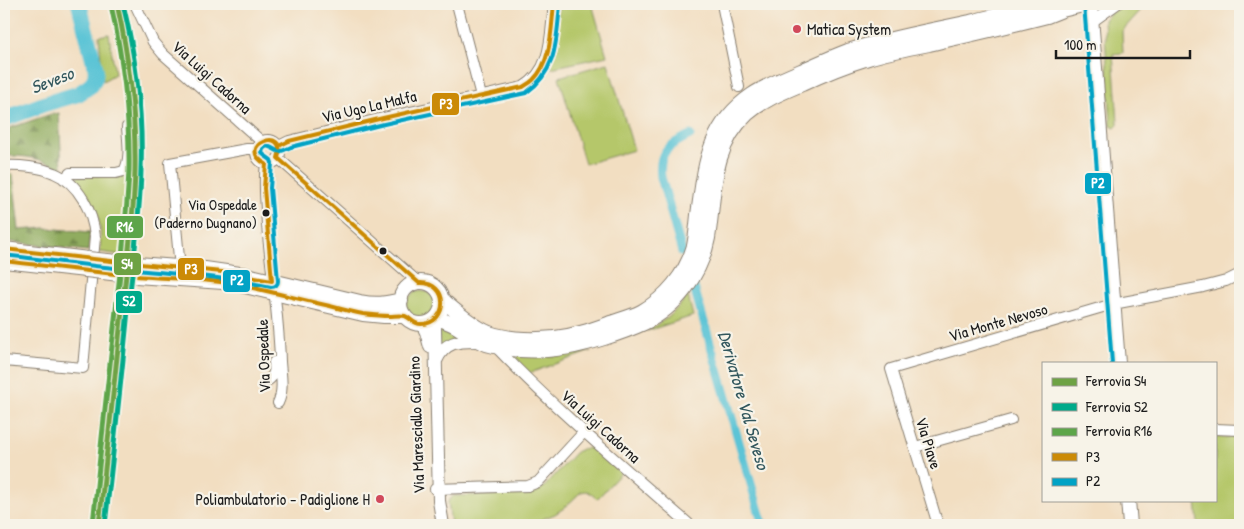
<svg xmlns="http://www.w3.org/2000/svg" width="1244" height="529" font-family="'Patrick Hand',sans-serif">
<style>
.green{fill:#b5c76a;stroke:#687243}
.forest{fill:url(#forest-firs);stroke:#56643d}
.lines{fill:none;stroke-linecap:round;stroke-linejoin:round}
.canal{stroke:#5bc4d6;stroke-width:9}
.river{stroke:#5bc4d6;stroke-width:16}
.minor-casing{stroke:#877d6e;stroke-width:12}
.tertiary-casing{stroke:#877d6e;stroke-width:14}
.secondary-casing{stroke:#877d6e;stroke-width:16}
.minor{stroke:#fff;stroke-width:10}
.tertiary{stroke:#fff;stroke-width:12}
.secondary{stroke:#fff;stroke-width:14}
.secondary-bridge-casing{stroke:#877d6e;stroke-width:16;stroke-linecap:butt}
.secondary-bridge{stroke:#fff;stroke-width:14}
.bus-1-casing{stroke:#f7f3e8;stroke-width:8}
.bus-2-casing{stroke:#f7f3e8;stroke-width:8}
.bus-1{stroke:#cb8a06;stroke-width:4}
.bus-2{stroke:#01a2c5;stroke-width:4}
.rail-1-casing{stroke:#f7f3e8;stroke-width:9}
.rail-2-casing{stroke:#f7f3e8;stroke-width:9}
.rail-3-casing{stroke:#f7f3e8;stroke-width:9}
.rail-1{stroke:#6ea244;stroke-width:5}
.rail-2{stroke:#00aa8a;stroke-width:5}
.rail-3{stroke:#5da549;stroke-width:5}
.poi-dot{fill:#d1495b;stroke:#f7f3e8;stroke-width:2}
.bus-dot{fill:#1c1c1c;stroke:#f7f3e8;stroke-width:2}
.labels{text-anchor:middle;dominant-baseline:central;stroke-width:4.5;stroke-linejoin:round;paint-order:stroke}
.bus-label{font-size:15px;fill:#1c1c1c;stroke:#f7f3e8;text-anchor:end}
.poi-label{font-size:16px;fill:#1c1c1c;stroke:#f7f3e8;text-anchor:start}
.street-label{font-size:16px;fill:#1c1c1c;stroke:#f7f3e8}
.water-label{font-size:18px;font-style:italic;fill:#32575d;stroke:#f7f3e8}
.line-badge{stroke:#f7f3e8;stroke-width:2}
.badge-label{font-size:14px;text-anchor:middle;font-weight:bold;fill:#fff}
</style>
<defs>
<pattern id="forest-firs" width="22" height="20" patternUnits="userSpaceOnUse" patternTransform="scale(1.25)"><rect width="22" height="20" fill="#90ac5e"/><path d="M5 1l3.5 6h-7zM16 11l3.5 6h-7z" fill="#758b4d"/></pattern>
</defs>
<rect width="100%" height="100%" fill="#f7f3e8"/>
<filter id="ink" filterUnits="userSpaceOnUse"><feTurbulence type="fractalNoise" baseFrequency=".02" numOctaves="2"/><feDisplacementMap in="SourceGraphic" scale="10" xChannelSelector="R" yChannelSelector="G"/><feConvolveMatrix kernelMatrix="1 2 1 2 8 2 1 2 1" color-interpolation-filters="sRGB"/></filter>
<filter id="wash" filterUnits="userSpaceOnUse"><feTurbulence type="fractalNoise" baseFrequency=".0096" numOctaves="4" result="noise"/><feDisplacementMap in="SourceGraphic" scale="20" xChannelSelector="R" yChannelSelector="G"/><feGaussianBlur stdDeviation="1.12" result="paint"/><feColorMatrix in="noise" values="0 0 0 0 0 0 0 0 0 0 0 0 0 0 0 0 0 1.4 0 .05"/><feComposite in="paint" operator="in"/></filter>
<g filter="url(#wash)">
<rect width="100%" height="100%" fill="#f2dec1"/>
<path class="green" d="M559 4H592L607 56 551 68Z
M1128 4H1155L1141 10 1122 31 1123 53 1113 54 1118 123V125L1115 128 1111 126 1104 20C1109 12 1119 8 1128 4Z
M109 34 115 74 103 81 99 36Z
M608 63 634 150 585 164 559 77Z
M129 175 122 255 100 252C103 221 96 203 75 180L79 176Z
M406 306a15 15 0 1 1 30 0a15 15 0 1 1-30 0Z
M688 296 693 316 647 331 670 316Z
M438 325 446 326 465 338 438 351Z
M591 351 527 374 510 357 511 354C540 356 562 358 591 351Z
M1215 437H1240V525H1198L1196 500H1215Z
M590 448 594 449 597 451 621 473 597 499 589 492 586 491 581 492 564 508 555 514 528 525H451L448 502 453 496 535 493 544 487 575 453 581 449Z"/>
<path class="forest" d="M59 113 62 169C44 159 25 155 5 156L4 130 48 115Z
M4 174H13L19 230 45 228 90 232 88 251 4 241Z"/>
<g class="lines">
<path class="canal" d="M682 252 661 177C658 151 668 146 690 135
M693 284 763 525"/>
<path class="river" d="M4 119 44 104 78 94 90 86 95 78 96 70 79 4"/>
</g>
</g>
<g filter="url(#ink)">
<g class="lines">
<defs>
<path id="minor" d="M135 4 153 42 163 54 261 141
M457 4 481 96
M722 4 739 87
M1092 22 1117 4
M256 152a12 12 0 1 1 24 0a12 12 0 1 1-24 0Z
M279 146 289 141 383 118 523 87C553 70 550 34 554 4
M278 158 419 283
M266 164C263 184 266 204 267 225 271 271 279 316 280 362 281 375 284 391 278 403
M4 166C19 165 40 167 54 173 79 183 93 212 95 237L83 368 4 361
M64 179 70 173H116L124 171C131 159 128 141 127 127
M179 258 170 163 247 149H256
M495 346C556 410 624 467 690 525
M267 381C275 376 275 371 274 362
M1215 429 1240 430
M915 447 1011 420
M435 489 528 486 538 482 584 432
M938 525 891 369 1113 304 1203 287 1226 281 1240 274"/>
<path id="tertiary" d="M436 318 435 328 439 501 443 525
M422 324 426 332 430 347
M436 361C445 340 460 341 479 341"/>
<path id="secondary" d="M1090 4 1118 363
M4 249 88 259
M4 261 86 270
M137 264 205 269 247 275 360 302C375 305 386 304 401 300
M136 276 223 282 245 286 363 314 384 316H405
M400 303a21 21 0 1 1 42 0a21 21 0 1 1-42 0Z
M442 299C452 309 476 328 489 333 510 340 534 340 555 338 574 336 591 330 608 324 619 320 631 317 641 312 666 298 686 274 694 246 696 236 697 226 698 215 705 166 707 126 752 95 767 85 785 78 801 71 817 64 832 57 848 51 887 38 929 31 970 22 986 18 1003 14 1019 11 1028 8 1037 7 1046 4
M436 318C455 323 462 331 477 340 484 344 492 346 500 347 535 355 570 349 604 338 617 334 631 329 644 323 677 307 701 274 708 238 715 194 711 147 747 114 763 100 783 92 802 84 823 74 845 65 868 58 887 52 908 48 929 44 968 35 1008 26 1047 16L1062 10 1087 4
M1128 500 1130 525"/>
</defs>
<use href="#minor" class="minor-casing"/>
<use href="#tertiary" class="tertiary-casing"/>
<use href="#secondary" class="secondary-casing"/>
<use href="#minor" class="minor"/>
<use href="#tertiary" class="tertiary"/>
<use href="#secondary" class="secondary"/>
<defs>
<path id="secondary-bridge" d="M88 259 137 264
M86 270 136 276"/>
</defs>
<use href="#secondary-bridge" class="secondary-bridge-casing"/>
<use href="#secondary-bridge" class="secondary-bridge"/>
<defs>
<path id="bus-1" d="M279 146 289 141 383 118 523 87C526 85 530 83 533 80 552 61 551 29 554 4
M4 249 120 262 222 272 272 281 264 188 266 164C233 146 289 124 278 158L419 283C450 281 449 324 421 324 413 324 411 318 405 316 401 315 394 316 390 316 381 316 372 315 363 314 352 312 341 309 330 306 298 299 266 290 234 284 202 278 168 279 136 276 92 272 48 266 4 261"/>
<path id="bus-2" d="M1084 4 1112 363
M4 255C47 260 90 266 134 270 180 274 226 277 271 287 275 287 278 285 278 281L270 188 272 163 271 160 264 155 262 153 263 149 267 146C282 151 274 155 291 147L384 124 526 93C558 70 556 40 560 5"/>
</defs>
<use href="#bus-1" class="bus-1-casing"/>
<use href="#bus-2" class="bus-2-casing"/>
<use href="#bus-1" class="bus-1"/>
<use href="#bus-2" class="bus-2"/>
<defs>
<path id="rail-1" d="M99 525C107 453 115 381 122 310 127 263 134 217 135 170 136 114 129 58 117 4"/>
<path id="rail-2" d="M105 525C113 453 121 382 128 310 133 263 140 216 141 170 143 114 136 58 123 4"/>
<path id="rail-3" d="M93 524C100 453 108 381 116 310 121 264 127 217 129 170 130 115 123 59 111 5"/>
</defs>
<use href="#rail-1" class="rail-1-casing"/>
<use href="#rail-2" class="rail-2-casing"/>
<use href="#rail-3" class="rail-3-casing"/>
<use href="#rail-1" class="rail-1"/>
<use href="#rail-2" class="rail-2"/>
<use href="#rail-3" class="rail-3"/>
</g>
</g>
<g class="poi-dot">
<circle cx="797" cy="29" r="5"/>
<circle cx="380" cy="499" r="5"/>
</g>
<g class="bus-dot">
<circle cx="266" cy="213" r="4.5"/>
<circle cx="383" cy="251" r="4.5"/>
</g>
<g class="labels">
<g class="bus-label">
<text x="257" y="204">Via Ospedale<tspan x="257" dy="18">(Paderno Dugnano)</tspan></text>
</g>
<g class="poi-label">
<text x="807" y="29">Matica System</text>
<text x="370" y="499" text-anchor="end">Poliambulatorio - Padiglione H</text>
</g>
<g class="street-label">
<text transform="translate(212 77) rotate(42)">Via Luigi Cadorna</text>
<text transform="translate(369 106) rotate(-13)">Via Ugo La Malfa</text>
<text transform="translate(998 322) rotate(-16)">Via Monte Nevoso</text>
<text transform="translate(263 356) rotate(-92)">Via Ospedale</text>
<text transform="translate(416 425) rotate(-92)">Via Maresciallo Giardino</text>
<text transform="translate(601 426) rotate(42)">Via Luigi Cadorna</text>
<text transform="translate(929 443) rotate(73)">Via Piave</text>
</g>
<g class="water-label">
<text transform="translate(52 80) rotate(-21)">Seveso</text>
<text transform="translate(744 400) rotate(74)">Derivatore Val Seveso</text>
</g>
</g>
<g class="line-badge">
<rect x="431" y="92" width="29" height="24" rx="5" fill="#cb8a06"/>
<rect x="1084" y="172" width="28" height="23" rx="5" fill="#01a2c5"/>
<rect x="106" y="215" width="38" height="24" rx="5" fill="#5da549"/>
<rect x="113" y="252" width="29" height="24" rx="5" fill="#6ea244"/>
<rect x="177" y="257" width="28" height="24" rx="5" fill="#cb8a06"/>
<rect x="222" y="269" width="29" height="24" rx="5" fill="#01a2c5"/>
<rect x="115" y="290" width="28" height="24" rx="5" fill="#00aa8a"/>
</g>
<g class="badge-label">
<text x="446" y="109">P3</text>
<text x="1098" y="188">P2</text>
<text x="125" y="232">R16</text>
<text x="127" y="269">S4</text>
<text x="191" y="274">P3</text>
<text x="237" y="285">P2</text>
<text x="129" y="306">S2</text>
</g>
<rect width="1244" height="529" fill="none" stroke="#f7f3e8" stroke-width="20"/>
<rect x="1042" y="362" width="175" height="140" fill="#f7f3e8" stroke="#9f9d96"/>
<rect x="1052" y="378" width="25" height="8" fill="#6ea244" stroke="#9f9d96"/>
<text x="1086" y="386" font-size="15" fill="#1c1c1c">Ferrovia S4</text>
<rect x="1052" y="403" width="25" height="8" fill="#00aa8a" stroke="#9f9d96"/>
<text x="1086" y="412" font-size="15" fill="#1c1c1c">Ferrovia S2</text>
<rect x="1052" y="428" width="25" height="8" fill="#5da549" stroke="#9f9d96"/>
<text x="1086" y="436" font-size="15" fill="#1c1c1c">Ferrovia R16</text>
<rect x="1052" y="453" width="25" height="8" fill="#cb8a06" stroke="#9f9d96"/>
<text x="1086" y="462" font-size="15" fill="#1c1c1c">P3</text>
<rect x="1052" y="478" width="25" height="8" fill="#01a2c5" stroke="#9f9d96"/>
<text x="1086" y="486" font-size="15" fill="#1c1c1c">P2</text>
<path d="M1056 50v8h134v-8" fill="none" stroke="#1c1c1c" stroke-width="2.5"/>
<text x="1064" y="50" font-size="15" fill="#1c1c1c" stroke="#f7f3e8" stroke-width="4" paint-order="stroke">100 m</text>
</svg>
